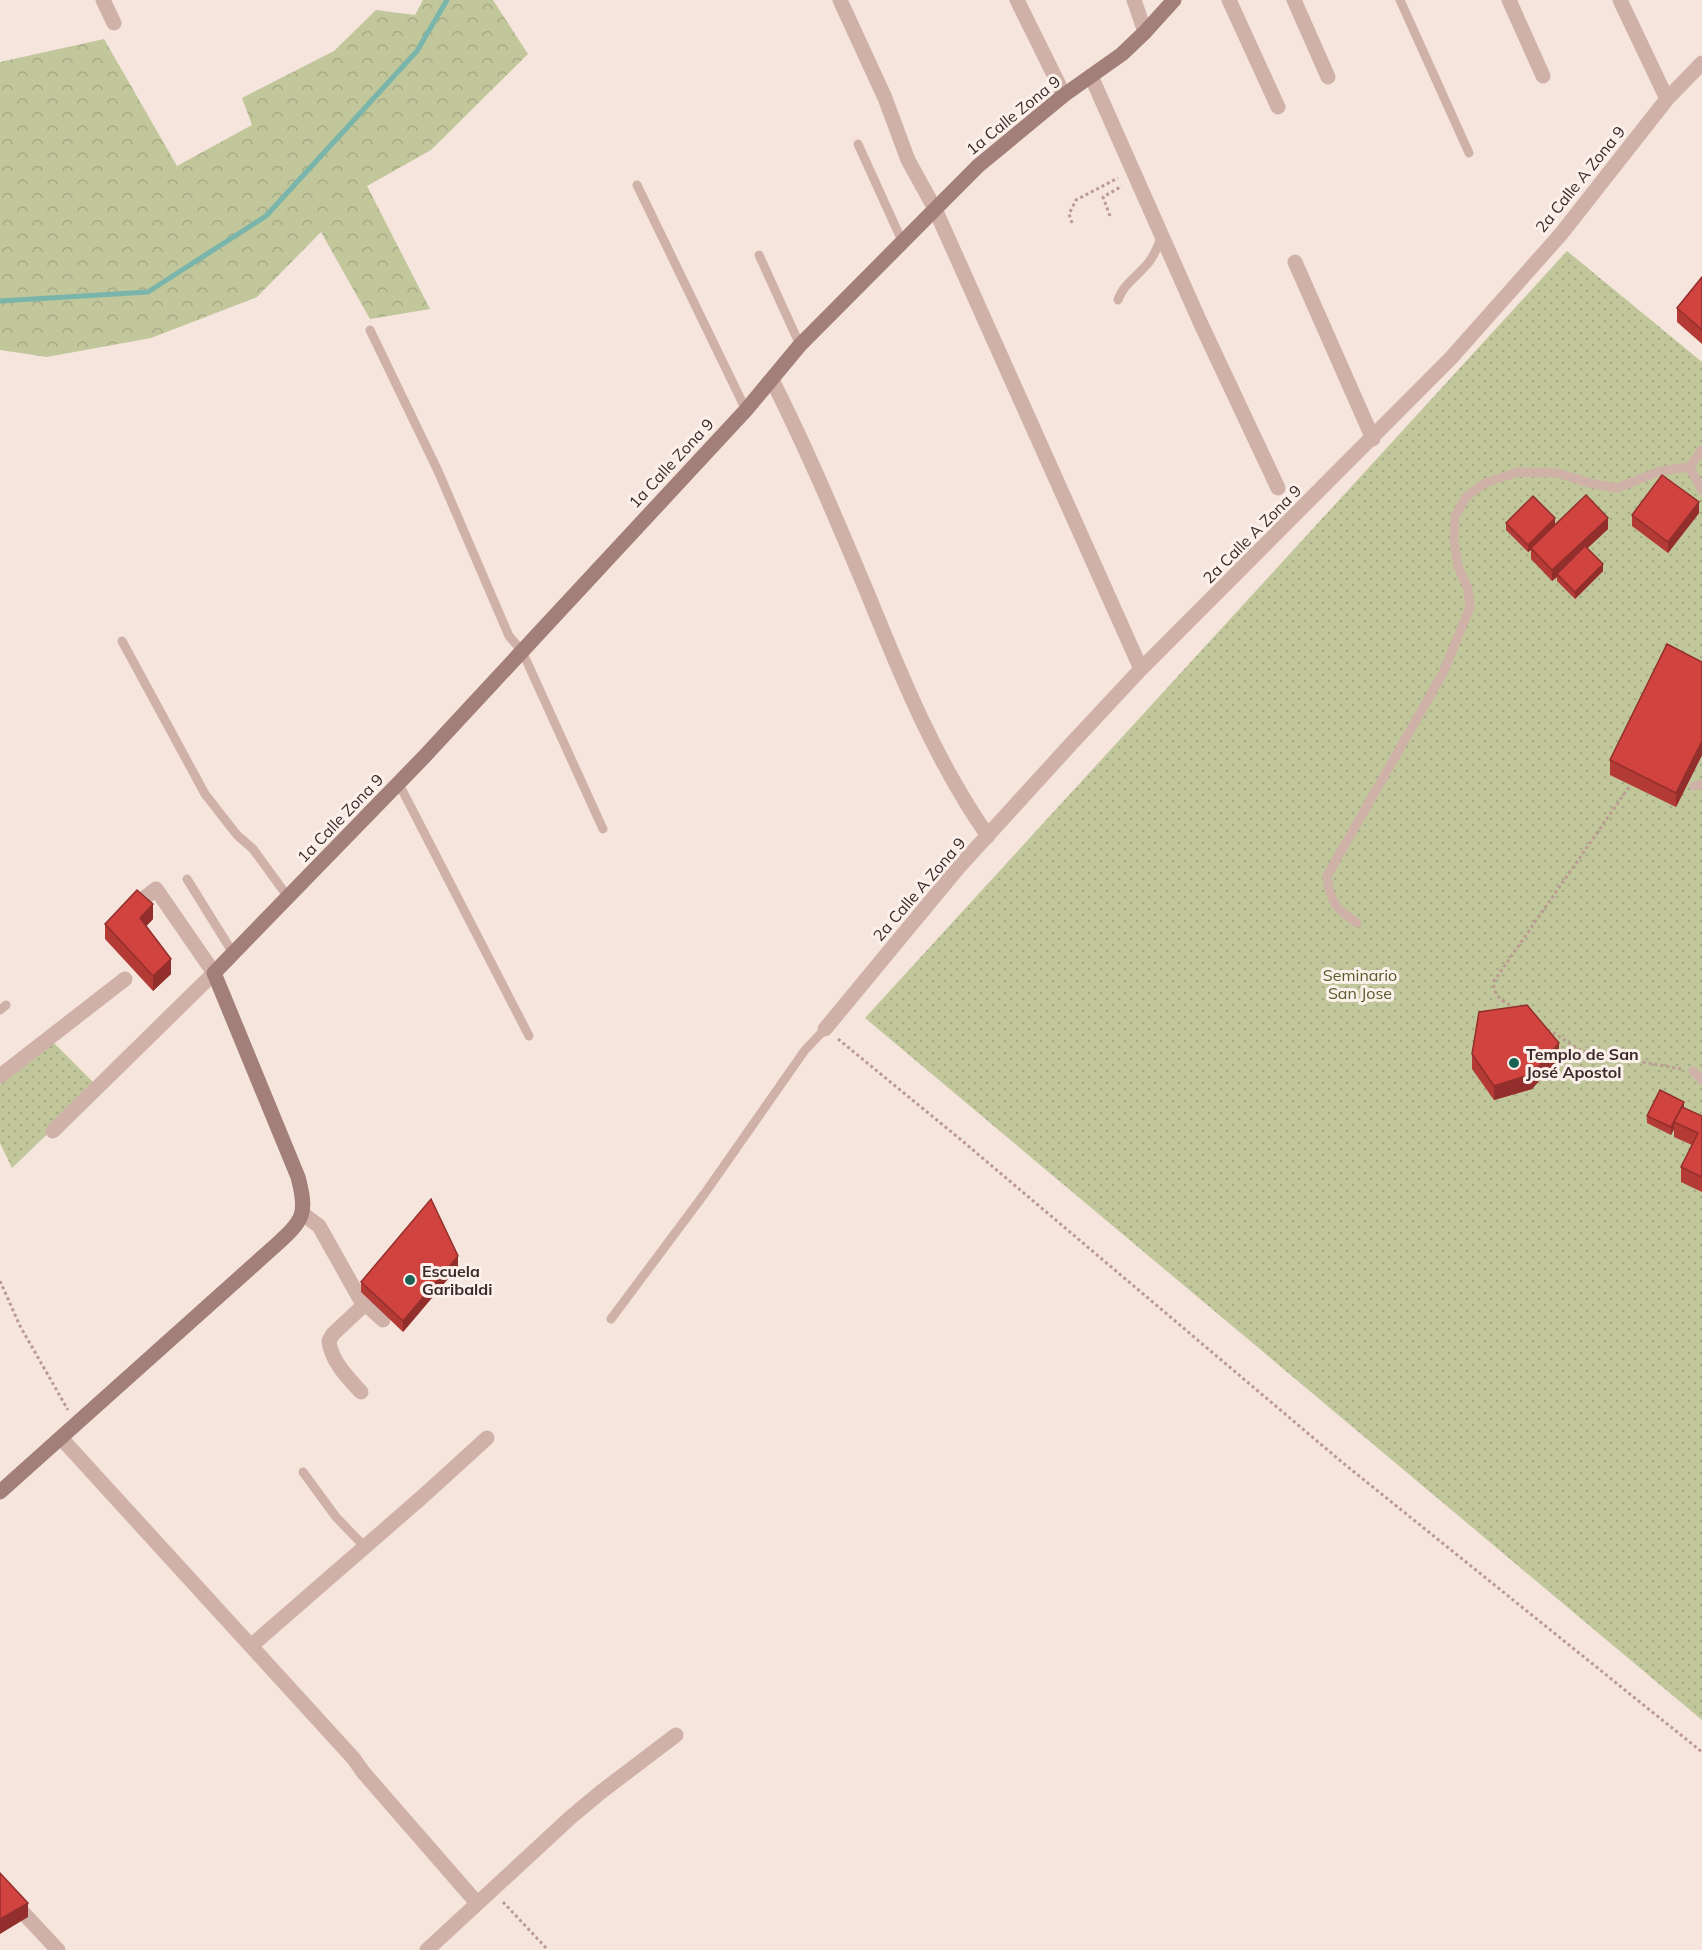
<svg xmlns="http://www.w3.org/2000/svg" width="1702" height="1950" font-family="Mulish,sans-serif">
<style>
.green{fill:url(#green-dots)}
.forest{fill:url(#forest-crowns)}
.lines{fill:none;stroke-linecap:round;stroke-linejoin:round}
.stream{stroke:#79b5ab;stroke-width:5}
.path{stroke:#bb9a92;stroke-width:3;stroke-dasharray:3 3;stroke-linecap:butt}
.lane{stroke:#cfb1a8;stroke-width:9}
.street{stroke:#cfb1a8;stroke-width:15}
.secondary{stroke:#a37f79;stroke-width:15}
.wall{fill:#b43a36}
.shaded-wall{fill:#922f2c}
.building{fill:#d1433f;stroke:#922f2c;stroke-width:1.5}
.poi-dot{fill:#1a6156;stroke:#fcf0eb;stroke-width:2}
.labels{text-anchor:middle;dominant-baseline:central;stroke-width:6;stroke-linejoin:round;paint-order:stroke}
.street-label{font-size:16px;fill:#3b2a29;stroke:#fcf0eb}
.park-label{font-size:16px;fill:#545b2a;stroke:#fcf0eb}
.poi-label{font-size:16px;font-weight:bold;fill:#3b2a29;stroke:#fcf0eb;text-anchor:start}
</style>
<defs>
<pattern id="green-dots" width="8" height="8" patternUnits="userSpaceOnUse" patternTransform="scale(1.5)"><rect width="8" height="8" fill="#c1c69b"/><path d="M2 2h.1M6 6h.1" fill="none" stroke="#a7aa86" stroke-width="1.8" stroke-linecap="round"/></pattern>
<pattern id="forest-crowns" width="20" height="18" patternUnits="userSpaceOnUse" patternTransform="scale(1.5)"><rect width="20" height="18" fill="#c1c69b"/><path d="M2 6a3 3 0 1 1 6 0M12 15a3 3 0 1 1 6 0" fill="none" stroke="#a7aa86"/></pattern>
</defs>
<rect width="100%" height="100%" fill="#f5e5dd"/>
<path class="green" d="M1567 251 1702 362V1720L865 1018Z
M49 1038 97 1086 12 1168 0 1143V1076Z"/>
<path class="forest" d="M423 0H493L528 54 431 150 367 186 430 309 370 319 321 232 257 297 151 338 47 357 0 350V62L104 39 177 166 252 125 242 98 334 51 376 10 415 15Z"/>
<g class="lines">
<path class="stream" d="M0 301 148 292 266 216 417 51 447 0"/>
<path class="path" d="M1110 216 1103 197 1122 186
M1072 223 1069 214 1076 200 1118 178
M1515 1008C1503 1001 1492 996 1494 981L1629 787
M1543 1026 1582 1051 1681 1069
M838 1039 960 1139 1343 1463 1702 1752
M0 1281 20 1326 68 1410
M503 1902 548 1950"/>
<path class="lane" d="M1400 0 1469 153
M858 144 902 241
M637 185 746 410
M759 255 800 345
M1118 300C1123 284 1139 275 1149 262 1155 254 1159 244 1162 235
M370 330 438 471 509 636 522 651 603 829
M1702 450 1689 467 1702 490
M122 641 205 794 237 835 253 849 288 897
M399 784 529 1036
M1694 786 1702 784
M187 879 233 953
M1357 923C1337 910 1329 901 1327 876L1443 673 1470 607 1468 589 1458 566 1454 541 1455 516 1466 497 1485 483 1518 472 1558 473 1589 483 1617 488 1660 471 1689 467
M0 1010 6 1005
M1693 1071 1702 1080
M611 1319 705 1193 805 1050 825 1029
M303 1472 336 1517 365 1547"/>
<path class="street" d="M103 0 114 23
M840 0 885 98 908 160 935 209 1141 669
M1017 0 1064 95
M1134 0 1145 32
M1229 0 1278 107
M1294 0 1328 77
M1509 0 1543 76
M1620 0 1667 99
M1091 76 1200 322 1278 488
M1295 262 1373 439
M772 380C807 449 837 521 867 592 901 676 936 762 988 836
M825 1029 958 868 1071 744 1141 669 1451 358 1561 234 1667 99 1702 63
M0 1076 125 979
M53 1131 214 973 156 889 130 909
M303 1214 319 1226 360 1299 383 1320
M361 1392C348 1378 331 1361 329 1341L333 1334 365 1304
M61 1438 354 1759 363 1772 477 1903
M252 1645 421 1498 487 1438
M0 1888 58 1950
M427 1950 571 1817 601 1792 676 1735"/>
<path class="secondary" d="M0 1492 276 1245C303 1220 308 1215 298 1177L214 973 422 759 746 410 800 345 978 166 1064 95 1122 54 1145 32 1174 0"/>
</g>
<path class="wall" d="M1702 277V344L1677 322V308Z
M1699 513 1668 553 1632 526V515Z
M1506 523 1555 524 1608 529 1587 548 1603 571 1575 599 1557 581V577L1552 581 1531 559V550L1528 552 1506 530Z
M1702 662V755L1676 807 1610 775V760Z
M153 919 146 926 171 974 153 991 105 939V924Z
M1472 1054 1559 1058 1532 1089 1494 1100 1472 1069Z
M1684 1108 1702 1116V1192L1681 1182V1167L1692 1145 1674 1137V1129L1671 1135 1647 1123V1116Z
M458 1267 403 1332 361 1292V1282Z"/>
<path class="shaded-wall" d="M1699 502V513L1668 553V542Z
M1555 518V526L1531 548V550L1528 552V545Z
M1608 518V529L1558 576 1557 574V577L1552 581V570Z
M1603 564V571L1575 599V592Z
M1702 741V755L1676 807V793Z
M153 904V919L140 933V918Z
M171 959V974L153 991V976Z
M1559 1043V1058L1532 1089 1494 1100V1086Z
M1684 1102V1109L1674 1122V1129L1671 1135V1127Z
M458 1256V1267L403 1332V1321Z
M28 1903V1917L0 1934V1919Z"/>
<path class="building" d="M1702 277V330L1677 308Z
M1662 475 1699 502 1668 542 1632 515Z
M1586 495 1608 518 1552 570 1531 548Z
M1533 496 1555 518 1528 545 1506 523Z
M1585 546 1603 564 1575 592 1557 574Z
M1667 644 1702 662V741L1676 793 1610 760Z
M137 890 153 904 140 918 171 959 153 976 105 924Z
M1527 1005 1559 1043 1532 1074 1494 1086 1472 1054 1479 1012Z
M1660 1090 1684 1102 1671 1127 1647 1116Z
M1682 1107 1702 1116V1177L1681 1167 1698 1133 1674 1122Z
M431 1199 458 1256 403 1321 361 1282Z
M0 1873 28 1903 0 1919Z"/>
<g class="poi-dot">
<circle cx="1514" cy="1063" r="6"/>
<circle cx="410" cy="1280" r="6"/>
</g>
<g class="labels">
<g class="street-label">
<text transform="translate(1013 115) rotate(-39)">1a Calle Zona 9</text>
<text transform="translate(1580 179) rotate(-51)">2a Calle A Zona 9</text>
<text transform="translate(671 463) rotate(-47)">1a Calle Zona 9</text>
<text transform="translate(1252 534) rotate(-45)">2a Calle A Zona 9</text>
<text transform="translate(340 818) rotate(-46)">1a Calle Zona 9</text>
<text transform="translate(919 889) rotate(-49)">2a Calle A Zona 9</text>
</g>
<g class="park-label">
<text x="1360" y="975">Seminario<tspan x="1360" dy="18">San Jose</tspan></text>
</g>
<g class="poi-label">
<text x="1526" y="1054">Templo de San<tspan x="1526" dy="18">José Apostol</tspan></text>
<text x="422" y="1271">Escuela<tspan x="422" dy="18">Garibaldi</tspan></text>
</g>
</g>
</svg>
